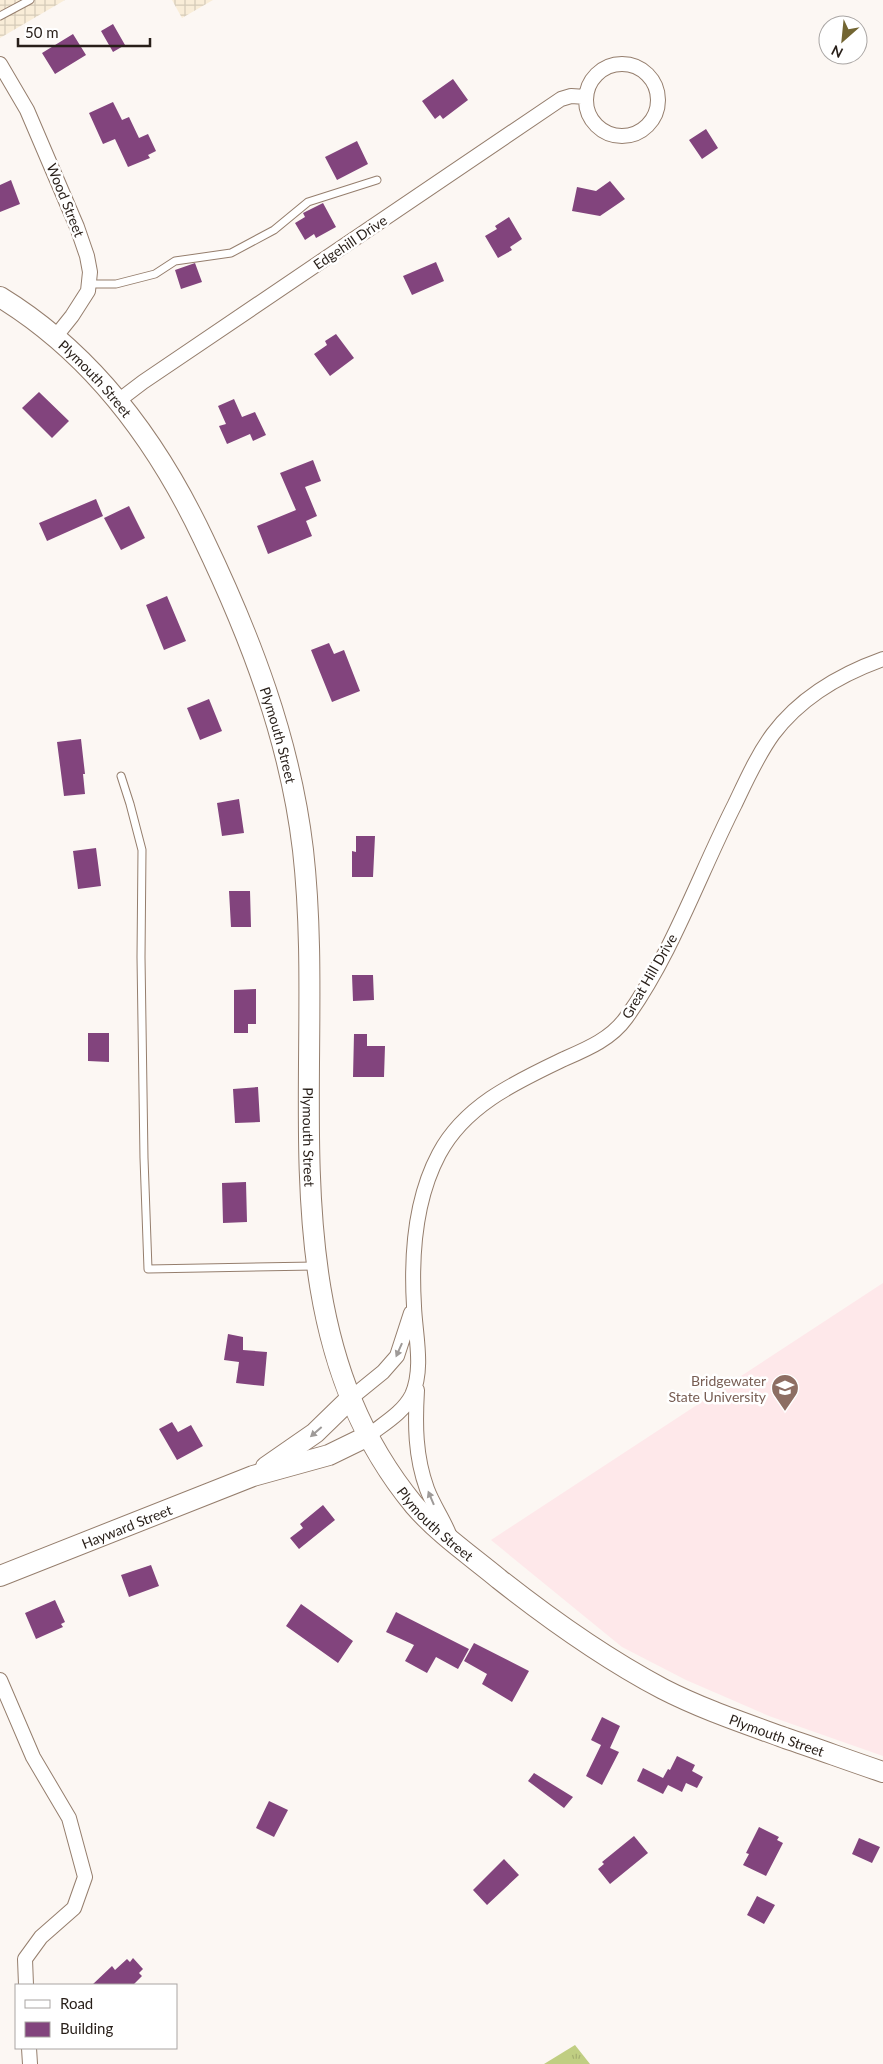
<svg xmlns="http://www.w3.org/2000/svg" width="883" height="2064" font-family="Lato,sans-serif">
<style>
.industrial{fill:url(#industrial-grid)}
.education{fill:#fee8ea}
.grass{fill:url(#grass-tufts)}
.building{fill:#82447d}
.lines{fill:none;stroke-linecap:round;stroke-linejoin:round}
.lane-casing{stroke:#957e6d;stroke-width:9}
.street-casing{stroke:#957e6d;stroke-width:16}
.secondary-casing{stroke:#957e6d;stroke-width:22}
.lane{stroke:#fff;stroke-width:7}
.street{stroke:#fff;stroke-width:14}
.secondary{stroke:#fff;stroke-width:20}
.oneway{fill:#9e9a98}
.labels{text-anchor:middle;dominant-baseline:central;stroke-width:5;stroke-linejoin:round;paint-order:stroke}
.street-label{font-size:14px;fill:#281f19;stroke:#fff}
.education-label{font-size:14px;fill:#785e54;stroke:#fff;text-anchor:end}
</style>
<defs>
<pattern id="industrial-grid" width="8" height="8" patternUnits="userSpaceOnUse" patternTransform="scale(1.25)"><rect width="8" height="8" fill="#f9edd8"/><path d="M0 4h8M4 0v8" fill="none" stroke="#d5cbb9"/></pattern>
<pattern id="grass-tufts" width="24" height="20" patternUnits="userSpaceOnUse" patternTransform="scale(1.25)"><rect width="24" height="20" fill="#c0ce82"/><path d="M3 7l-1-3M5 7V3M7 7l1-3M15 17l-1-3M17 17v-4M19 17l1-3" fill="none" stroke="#a5b070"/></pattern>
</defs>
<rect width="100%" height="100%" fill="#fcf7f3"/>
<path class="industrial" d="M0 0H65L0 38Z
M172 0H213L182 18Z"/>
<path class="education" d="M883 1283V1756L769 1716 686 1680 622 1647 491 1540Z"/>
<path class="grass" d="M575 2045 590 2064H544Z"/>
<path class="building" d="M113 24 125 45 113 52 101 31Z
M73 34 86 55 55 74 42 53Z
M453 79 468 100 443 119 440 115 435 119 422 101Z
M113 102 122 120 129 117 139 138 148 134 156 151 148 155 150 158 128 167 115 139 103 144 89 113Z
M706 129 718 148 702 159 689 140Z
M357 141 368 164 337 180 325 157Z
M11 180 20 204 0 212V185Z
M610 181 625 199 600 216 572 211 577 187 596 191Z
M323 203 336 227 316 238 314 234 305 240 295 223 305 217 303 213Z
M509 217 522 239 510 247 512 250 498 258 485 236 497 229 495 226Z
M436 262 444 281 412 295 403 276Z
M195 263 202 282 181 289 175 270Z
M336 334 354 358 330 376 314 354 327 345 325 341Z
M39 392 69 421 52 438 22 408Z
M234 399 242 417 255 412 266 435 253 441 250 434 227 444 219 426 226 424 218 406Z
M313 460 321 481 305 487 317 516 306 521 312 536 268 554 257 526 296 510 280 473Z
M96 499 103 516 47 541 39 523Z
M129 506 145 538 121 550 104 518Z
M167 596 186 641 164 650 146 605Z
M329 643 334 654 344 650 360 691 332 702 311 650Z
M209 699 222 731 200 740 187 708Z
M81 739 85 774H83L85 794 64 796 57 742Z
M239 799 244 833 222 836 217 803Z
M356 836H375L373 877H352V851L356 852Z
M96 848 101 886 78 889 73 851Z
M229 891H250L251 927H231Z
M352 975H373L374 1000 353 1001Z
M256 989V1024H248V1033H234V990Z
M88 1033H109V1062L88 1061Z
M354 1034H367V1046H385L384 1077H353Z
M258 1087 260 1122 235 1123 233 1089Z
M246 1182 247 1222 223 1223 222 1183Z
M228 1334 243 1337V1350L267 1352 264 1386 236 1383 239 1362 224 1360Z
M172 1422 178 1432 191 1425 203 1446 177 1460 159 1429Z
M323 1505 335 1520 299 1549 290 1538 303 1528 300 1524Z
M151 1565 159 1586 129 1597 121 1575Z
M55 1600 65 1622 61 1624 63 1627 36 1639 25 1613Z
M301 1604 353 1641 338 1663 286 1626Z
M396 1612 469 1649 458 1669 436 1657 427 1673 405 1661 414 1645 386 1632Z
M474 1643 529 1671 512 1702 482 1684 487 1674 464 1661Z
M602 1717 620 1726 610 1748 619 1752 602 1785 586 1776 601 1745 591 1740Z
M677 1756 695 1765 692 1771 703 1777 697 1788 686 1783 682 1792 668 1785 663 1794 637 1781 643 1768 663 1778 668 1769 670 1770Z
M534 1773 573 1797 564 1808 528 1781Z
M269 1801 288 1810 274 1837 256 1828Z
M759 1827 779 1837 777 1840 783 1843 766 1876 743 1865 749 1854 746 1853Z
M634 1836 648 1853 610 1884 598 1869 604 1864 602 1862Z
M859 1838 880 1847 872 1863 852 1854Z
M504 1859 519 1875 487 1905 473 1890Z
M757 1896 775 1905 764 1924 747 1915Z
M133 1958 143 1969 139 1973 142 1976 133 1985H92L112 1966 115 1970 127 1959 130 1962Z"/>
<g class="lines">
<defs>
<path id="lane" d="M0 16 30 0
M90 284H116L155 274 175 261 231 253 274 230 308 202 377 180
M121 776 130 804 142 850 141 957 144 1158 148 1269 315 1266"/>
<path id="street" d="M586 100a36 36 0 1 1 72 0a36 36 0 1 1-72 0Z
M0 64 27 110 77 227 87 256 90 272 88 291 72 316 56 336
M118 401 143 382 561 99 571 96 586 97
M417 1390C415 1424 415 1456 427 1489 433 1505 443 1519 449 1534
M351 1398 383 1372 397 1356 411 1313
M368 1436C383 1424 403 1413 412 1395 424 1368 415 1334 414 1306 411 1256 415 1199 439 1154 465 1105 516 1082 564 1059 587 1049 611 1039 626 1018 672 954 699 875 735 804 746 781 757 756 773 734 800 698 841 674 883 659
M0 1680 33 1757 69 1818 85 1877 74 1908 41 1937 25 1959 26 1985
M29 2048 30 2064"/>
<g id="secondary">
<path id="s1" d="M0 297C93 354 157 441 203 538 251 638 290 740 303 850 328 1069 261 1319 414 1505 439 1534 470 1555 499 1579 551 1620 604 1658 663 1689 702 1709 744 1723 785 1738 818 1749 850 1761 883 1772"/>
<path d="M266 1467 315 1433 351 1398"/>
<path id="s2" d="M0 1576 253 1476 329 1455 368 1436"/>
</g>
</defs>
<use href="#lane" class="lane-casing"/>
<use href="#street" class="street-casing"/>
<use href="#secondary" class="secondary-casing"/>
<use href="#lane" class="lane"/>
<use href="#street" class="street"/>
<use href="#secondary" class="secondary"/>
</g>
<defs><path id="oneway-solid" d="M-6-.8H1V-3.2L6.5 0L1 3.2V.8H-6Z" transform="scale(1.25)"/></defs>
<g class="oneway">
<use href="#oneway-solid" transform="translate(399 1350) rotate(114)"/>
<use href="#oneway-solid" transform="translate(316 1432) rotate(139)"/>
<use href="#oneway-solid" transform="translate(431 1498) rotate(-113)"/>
</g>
<defs>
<symbol id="university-pin" viewBox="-11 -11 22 30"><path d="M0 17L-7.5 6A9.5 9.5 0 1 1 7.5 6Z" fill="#8d6e63" stroke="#fff"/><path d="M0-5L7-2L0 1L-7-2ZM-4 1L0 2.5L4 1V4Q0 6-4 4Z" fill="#fff"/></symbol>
</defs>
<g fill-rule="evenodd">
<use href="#university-pin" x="769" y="1372" width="32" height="43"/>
</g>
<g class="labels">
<g class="street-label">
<text transform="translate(66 200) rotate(68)">Wood Street</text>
<text transform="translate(350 242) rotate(-34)">Edgehill Drive</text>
<text stroke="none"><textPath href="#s1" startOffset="126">Plymouth Street</textPath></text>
<text stroke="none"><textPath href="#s1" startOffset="531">Plymouth Street</textPath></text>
<text transform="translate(649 976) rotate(-60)">Great Hill Drive</text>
<text stroke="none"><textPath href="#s1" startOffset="936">Plymouth Street</textPath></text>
<text stroke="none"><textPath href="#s1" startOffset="1355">Plymouth Street</textPath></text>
<text stroke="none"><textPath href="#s2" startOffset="136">Hayward Street</textPath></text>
<text stroke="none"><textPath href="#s1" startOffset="1760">Plymouth Street</textPath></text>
</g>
<g class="education-label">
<text x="766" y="1380">Bridgewater<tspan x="766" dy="16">State University</tspan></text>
</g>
</g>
<rect x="15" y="1984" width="162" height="65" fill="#ffffff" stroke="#a9a5a3"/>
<rect x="25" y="2000" width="25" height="8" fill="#ffffff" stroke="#a9a5a3"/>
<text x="60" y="2009" font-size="15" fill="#281f19">Road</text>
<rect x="25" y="2022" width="25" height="15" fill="#82447d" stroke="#a9a5a3"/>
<text x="60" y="2034" font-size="15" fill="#281f19">Building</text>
<g transform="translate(843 40) rotate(207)"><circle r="24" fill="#ffffff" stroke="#a9a5a3"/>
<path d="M0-4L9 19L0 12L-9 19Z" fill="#726532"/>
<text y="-8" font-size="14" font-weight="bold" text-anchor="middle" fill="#281f19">N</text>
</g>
<path d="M18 38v8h132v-8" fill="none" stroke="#281f19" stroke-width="2.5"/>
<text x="25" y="38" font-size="15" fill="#281f19" stroke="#ffffff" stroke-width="4" paint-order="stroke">50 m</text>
</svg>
